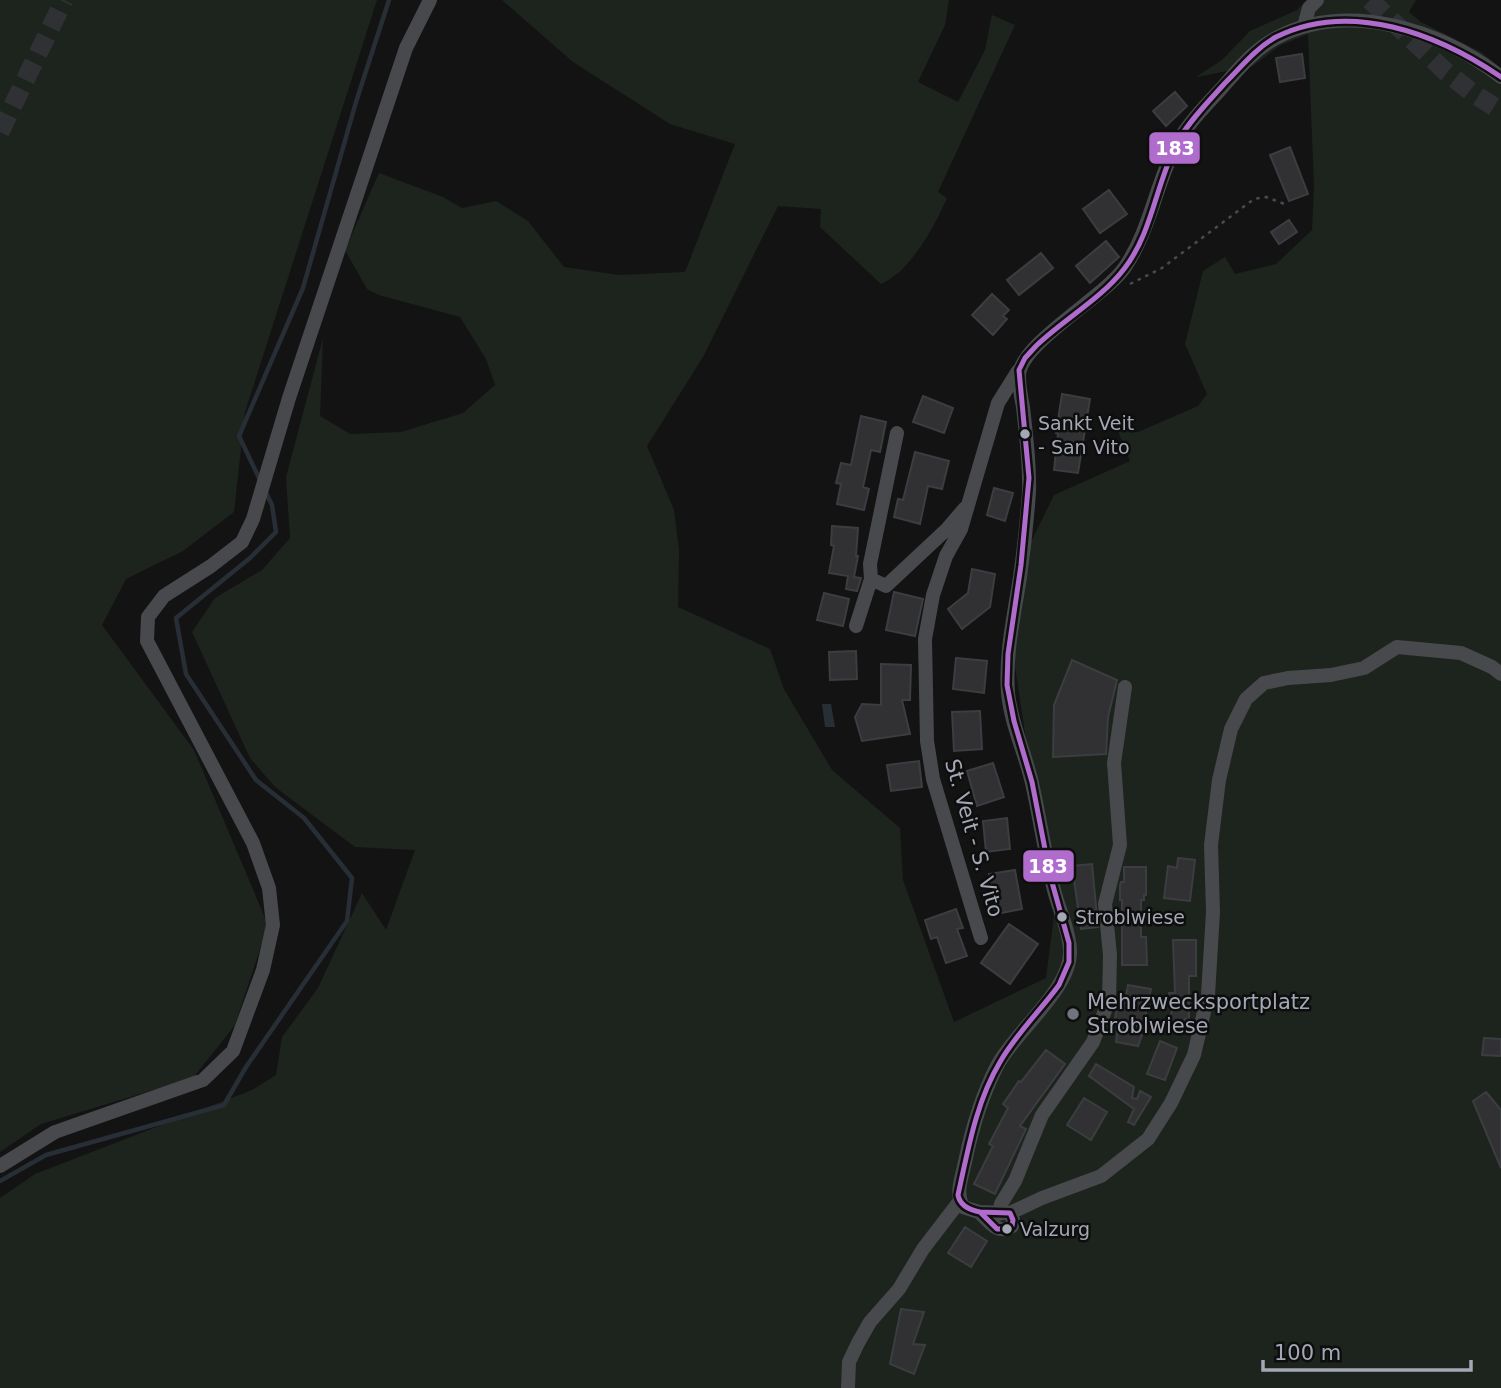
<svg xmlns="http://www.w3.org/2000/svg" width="1501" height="1388" font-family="'DejaVu Sans',sans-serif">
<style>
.green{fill:#1d241e}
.water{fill:#272e35}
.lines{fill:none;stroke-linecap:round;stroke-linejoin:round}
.stream{stroke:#272e35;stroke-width:4.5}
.building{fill:#313133;stroke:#3c3d40;stroke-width:2}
.major-tunnel{stroke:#303134;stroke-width:19;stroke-dasharray:19 10;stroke-linecap:butt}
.path{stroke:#494a4f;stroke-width:2.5;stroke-dasharray:3.5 5;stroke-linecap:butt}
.minor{stroke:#48494d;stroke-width:14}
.bus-1-casing{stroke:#0e0e0f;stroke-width:10}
.bus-1{stroke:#b06ccc;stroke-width:5}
.bus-dot{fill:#a4a8b5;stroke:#0e0e0f;stroke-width:2.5}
.poi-dot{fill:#71747d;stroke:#0e0e0f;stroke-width:2.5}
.labels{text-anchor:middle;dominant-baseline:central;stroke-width:5;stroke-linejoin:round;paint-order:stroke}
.bus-label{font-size:19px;fill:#a4a8b5;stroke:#0e0e0f;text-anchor:start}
.street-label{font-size:21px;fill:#a4a8b5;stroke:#0e0e0f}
.poi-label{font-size:21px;fill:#a4a8b5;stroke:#0e0e0f;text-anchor:start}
.line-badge{stroke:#0e0e0f;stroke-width:2.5}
.badge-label{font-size:19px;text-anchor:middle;font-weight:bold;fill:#fff}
</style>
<rect width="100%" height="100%" fill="#131314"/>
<path class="green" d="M0 0H377L245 412 234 512 183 551 126 579 102 625 194 750 268 925 235 1025 193 1078 41 1124 0 1152Z
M502 0H949L945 25 918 82 958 102 985 50 992 15 1015 25 938 192 947 198C934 227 911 271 881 284L820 227 821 209 778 206 703 357 647 446 674 510 679 550 678 607 770 649 784 689 832 770 900 828 903 880 954 1022 1046 978 1056 900 1034 793 1010 633 1029 546 1054 495 1130 461 1117 429 1138 432 1198 406 1207 394 1185 344 1203 271 1225 257 1235 274 1276 264 1312 230 1314 186 1308 34 1279 46 1253 66 1196 77 1222 60 1250 31 1297 10 1307 0H1416L1409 12 1421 22 1481 52 1501 68V1388H0V1198L35 1174 252 1090 276 1075 282 1037 318 988 362 893 386 930 415 850 355 847 275 787 250 758 192 632 215 598 262 570 290 538 286 477 323 338 320 416 350 434 401 432 463 413 495 385 486 359 460 317 379 295 367 289 345 250 379 173 443 197 462 208 496 201 528 221 564 267 619 275 685 272 735 144 670 124 573 62Z"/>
<path class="water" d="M822 704H831L835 727H825Z"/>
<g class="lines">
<path class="stream" d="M260 480 239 436 303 288 356 102 389 0
M0 1181 46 1155 224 1105 246 1067 347 921 352 878 304 818 256 780 186 674 176 618 250 558 276 532 272 505 265 491"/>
</g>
<path class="building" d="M1302 54 1305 78 1280 82 1276 58Z
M1175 92 1187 106 1166 126 1153 111Z
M1290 147 1308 194 1289 201 1270 155Z
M1109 190 1127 214 1100 233 1083 209Z
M1289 220 1297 232 1279 244 1271 232Z
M1106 241 1119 257 1090 283 1076 266Z
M1041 253 1053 268 1019 295 1007 280Z
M992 294 1009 310 1003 316 1007 319 993 335 972 315Z
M1062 394 1090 399 1078 473 1054 470 1058 433H1056Z
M923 396 953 408 944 433 913 422Z
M861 416 886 422 880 452 871 450 863 487 869 489 864 510 837 504 841 484 836 483 841 463 851 465Z
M915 452 949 461 942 489 928 486 920 524 894 517 898 499 903 500Z
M994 488 1013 493 1005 521 987 515Z
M832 526 858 528 856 556H858L854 577 861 578 857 591 846 589 848 576 829 573 834 546 831 545Z
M972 569 995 574 990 607 962 629 948 609 968 593Z
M894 592 923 599 915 636 886 630Z
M824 593 849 599 843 626 817 620Z
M856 651 857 679 830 680 829 652Z
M956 658 987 661 984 693 953 689Z
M1072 660 1117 680 1108 717 1106 754 1053 757 1054 705Z
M881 664 911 665 910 700H902L910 734 862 741 855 717 862 704 881 705Z
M980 711 982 749 954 751 952 712Z
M919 761 922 787 891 791 887 765Z
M993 763 1004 797 977 806 967 771Z
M1007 818 1010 849 986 852 983 821Z
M1178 858 1195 860 1190 901 1164 898 1168 866 1177 868Z
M1092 864 1098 927 1081 929 1072 866Z
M1124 867H1146V895H1144V900H1141V937H1146L1147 965H1122V900H1120V885L1121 882H1124Z
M1015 870 1022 909 996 914 989 874Z
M956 909 963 928 957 929 967 956 946 963 937 937 931 939 925 920Z
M1009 924 1038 944 1010 984 981 963Z
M1173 940H1196V976H1189V1019H1185V1029L1167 1028 1173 1007 1168 1005 1169 993H1175Z
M1128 985 1151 989 1143 1026 1114 1024 1118 1002 1125 1003Z
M1118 1026 1142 1035 1138 1046 1116 1042Z
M1484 1038 1501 1039V1056L1482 1055Z
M1160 1041 1177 1048 1165 1080 1147 1074Z
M1046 1050 1065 1064 1020 1126 1026 1129 995 1194 974 1184 993 1146 989 1144 1008 1108 1003 1104 1019 1081 1021 1082Z
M1096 1064 1134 1087 1132 1098 1137 1099 1140 1091 1151 1097 1134 1125 1128 1122 1134 1109 1089 1076Z
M1486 1092 1501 1110V1168L1473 1101Z
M1084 1098 1107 1112 1091 1140 1067 1125Z
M965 1227 987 1241 971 1267 948 1253Z
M901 1309 924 1312 913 1344 925 1345 914 1374 890 1364Z"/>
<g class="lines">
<path class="major-tunnel" d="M1370 0 1446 72 1474 94 1501 111
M0 132 64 0"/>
<path class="path" d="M1130 284 1162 268 1254 199 1266 197 1287 205"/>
<path class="minor" d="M1304 26 1309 8 1317 0
M1501 77C1441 30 1348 0 1276 38 1253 50 1237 71 1220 90 1204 107 1187 125 1176 145 1156 184 1150 230 1125 267 1106 296 1019 344 1019 376 1019 386 1021 397 1023 407 1026 435 1030 464 1029 492 1027 520 1024 549 1020 577 1014 616 1005 654 1008 693 1011 724 1025 753 1032 783 1040 819 1045 855 1054 890 1059 910 1069 929 1070 950 1072 989 1015 1031 997 1066 981 1097 972 1128 965 1162 962 1177 955 1193 963 1207L979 1212 1010 1213 1042 1198 1101 1176 1148 1139 1171 1103 1194 1055 1208 995 1213 912 1211 845 1219 780 1231 729 1246 699 1264 683 1288 678 1331 675 1364 668 1397 647 1461 653 1492 667 1501 674
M897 433 870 564 871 579 886 586 947 529 965 508
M856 626 871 579
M981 938 933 779 927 741 925 639 933 595 946 556 961 529 998 403 1018 371
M0 1166 55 1132 203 1080 233 1051 263 970 273 925 269 888 253 843 147 641 148 617 164 596 211 566 242 542 253 519 289 398 406 48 430 0
M979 1212C989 1221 998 1236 1012 1226L1013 1220 1010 1213
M999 1214 1001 1204 1015 1181 1042 1115 1093 1042 1109 1000 1110 955 1105 904 1120 845 1114 763 1125 687
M848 1388 849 1362 858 1343 870 1322 899 1289 923 1249 959 1202"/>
<defs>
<path id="bus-1" d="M980 1212 1010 1213 1013 1220 1012 1226 1007 1229H997Z
M980 1212C969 1210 960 1206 958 1195 968 1150 976 1102 1000 1062 1016 1034 1040 1011 1059 985L1069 962V943L1050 875 1032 782 1014 721 1007 685 1008 654 1021 565 1029 478 1019 370 1025 358 1036 346C1064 319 1101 299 1124 269 1153 232 1156 182 1178 141 1190 120 1209 101 1225 83 1241 67 1256 48 1276 37 1350 0 1438 34 1501 77"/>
</defs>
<use href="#bus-1" class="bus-1-casing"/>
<use href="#bus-1" class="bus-1"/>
</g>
<g class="bus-dot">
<circle cx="1025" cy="434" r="6"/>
<circle cx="1062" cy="917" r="6"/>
<circle cx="1007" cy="1229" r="6"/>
</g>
<circle class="poi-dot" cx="1073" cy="1014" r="7"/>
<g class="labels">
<g class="bus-label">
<text x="1038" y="423">Sankt Veit<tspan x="1038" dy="24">- San Vito</tspan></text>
<text x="1075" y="917">Stroblwiese</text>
<text x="1020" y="1229">Valzurg</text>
</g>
<g class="street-label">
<text transform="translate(974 838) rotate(74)">St. Veit - S. Vito</text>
</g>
<g class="poi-label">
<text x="1087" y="1002">Mehrzwecksportplatz<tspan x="1087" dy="24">Stroblwiese</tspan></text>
</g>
</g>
<g class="line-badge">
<rect x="1148" y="131" width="53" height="34" rx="7" fill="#b06ccc"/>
<rect x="1022" y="849" width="53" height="34" rx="7" fill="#b06ccc"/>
</g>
<g class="badge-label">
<text x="1175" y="155">183</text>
<text x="1048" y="873">183</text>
</g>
<path d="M1263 1360v10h208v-10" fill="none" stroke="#a4a8b5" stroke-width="3.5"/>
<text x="1274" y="1360" font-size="21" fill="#a4a8b5" stroke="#0e0e0f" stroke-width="5" paint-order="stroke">100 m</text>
</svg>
